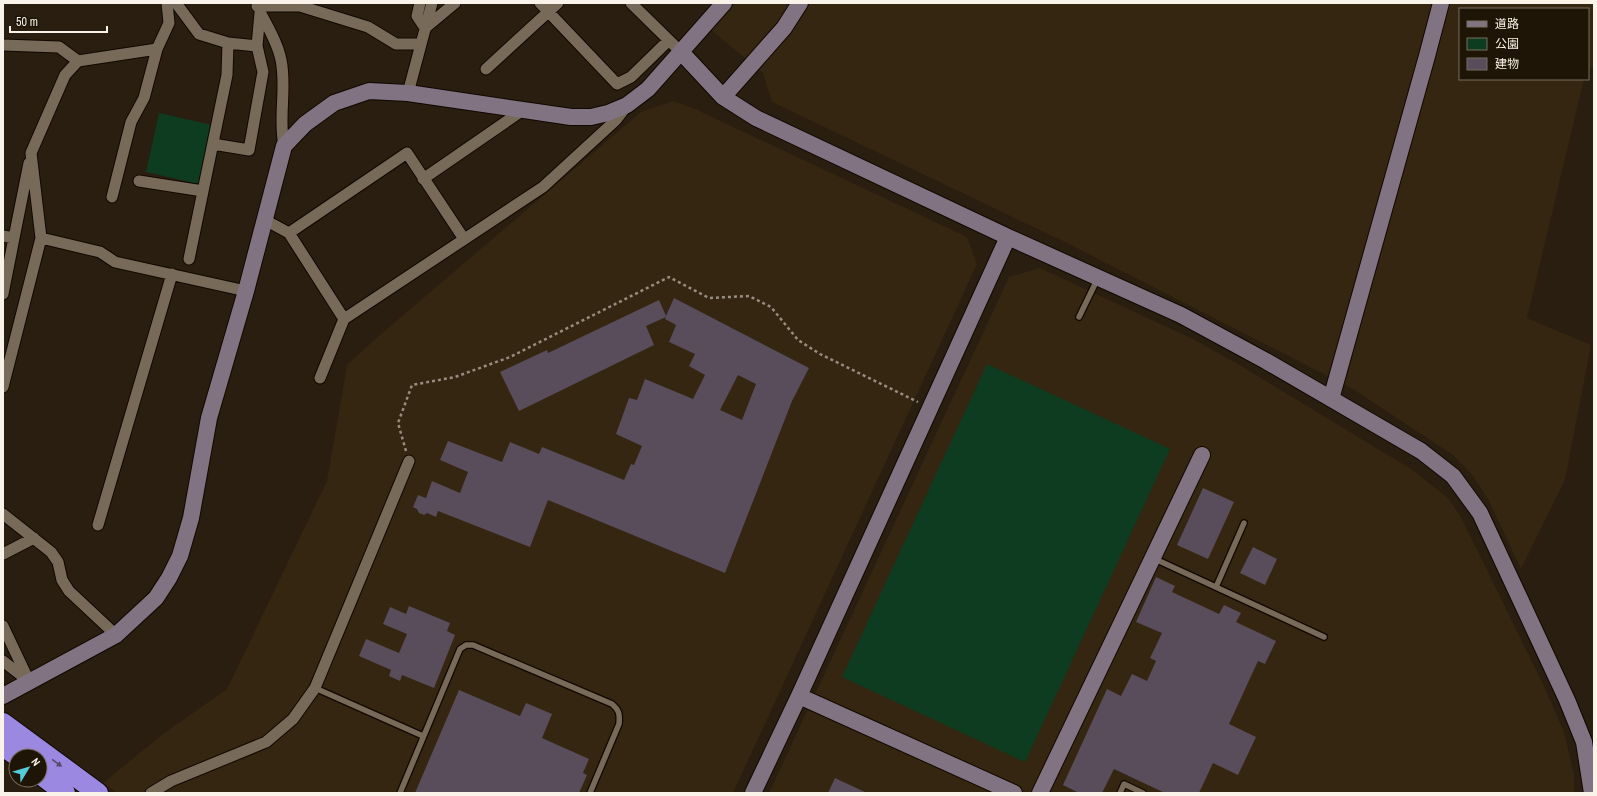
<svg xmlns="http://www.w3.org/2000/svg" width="1597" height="796" font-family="'Archivo Narrow','Noto Sans JP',sans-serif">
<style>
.built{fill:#352611}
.green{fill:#0e3c21}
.building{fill:#594c5b;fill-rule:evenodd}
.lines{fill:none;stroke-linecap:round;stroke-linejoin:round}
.lane-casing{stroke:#110800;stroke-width:8}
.street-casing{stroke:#110800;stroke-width:13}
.secondary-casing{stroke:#110800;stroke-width:18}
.highway-casing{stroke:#110800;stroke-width:22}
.path{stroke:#978e81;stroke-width:2.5;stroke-dasharray:3 3;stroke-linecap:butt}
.lane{stroke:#776a59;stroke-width:5.5}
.street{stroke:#776a59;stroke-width:11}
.secondary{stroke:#827382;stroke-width:16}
.highway{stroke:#9b89e1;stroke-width:20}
.oneway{fill:#574969}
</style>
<rect width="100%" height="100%" fill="#291e0f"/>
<path class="built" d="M735 3H1594V65L1588 72V9H1460V79H1584L1527 318 1591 345 1565 480 1521 569 1489 501 1473 476 1453 455 1353 389 1069 244 772 102 763 73 711 30Z
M673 101 695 109 967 237 977 264 733 793H117L103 783 163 734 227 689 327 481 347 365 373 341 641 112Z
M1040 268 1193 339 1238 364 1411 469 1448 498 1461 517 1543 684 1564 732 1574 775V793H769L1009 277Z"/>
<path class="green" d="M159 113 212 125 199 184 146 172Z
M987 364 1170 449 1025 762 842 677Z"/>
<path class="building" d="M674 298 809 368 792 401 725 573 548 500 530 547 438 511 436 517 427 513 424 515 419 513 417 509 413 507 418 495 426 498 432 481 460 493 468 472 440 460 448 441 502 462 510 442 539 454 542 447 624 480 631 464 634 465 642 446 616 434 629 398 637 400 645 379 693 399 705 375 689 366 695 354 669 342 676 325 665 319 666 317 646 326 654 345 519 411 500 372 547 350 548 353 659 300 666 316ZM738 375 756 384 742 420 720 410Z
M1203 488 1234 502 1208 559 1177 545Z
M1253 547 1277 559 1265 585 1240 573Z
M1156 577 1175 586 1172 592 1219 614 1224 605 1241 613 1236 622 1276 641 1265 664 1258 661 1229 724 1256 737 1238 775 1213 763 1199 793H1165L1114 769 1102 793H1079L1063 785 1107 689 1121 696 1132 674 1147 681 1156 661 1150 658 1162 633 1136 622Z
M409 606 450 623 447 631 455 635 434 688 402 675 400 681 389 676 391 670 359 656 366 639 399 653 407 634 383 624 390 607 406 614Z
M459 690 520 716 526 703 552 714 542 738 589 759 583 773 587 775 579 793H415Z
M835 778 867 793H828Z"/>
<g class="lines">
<defs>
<path id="lane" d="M1079 317 1097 280
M1155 559 1324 637
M1216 587 1244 523
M315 688 423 736
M400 793 460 649 466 645H473L612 704C619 710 620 714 619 724L590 793
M1120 793 1124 784 1143 793"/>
<path id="street" d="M176 3 199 34 228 43
M420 3 417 16 425 28 455 3
M540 3 617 84 631 77 669 40
M631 3 682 53
M257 6H300L368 27 396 44H421
M260 12C268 27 278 44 281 60 287 88 278 118 284 146
M3 45 59 47 78 61
M486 69 558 3
M408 93 432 3
M213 144 249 150 263 72 257 46
M423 179 523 110
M139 181 203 191
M112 197 131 122 144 98 157 49
M265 220 289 233 344 319 543 187 616 120 626 107
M289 233 407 153 464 239
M3 236 14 238 29 163
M41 238 100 252 115 262 246 291
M189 259 227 75 228 43 257 46 260 13
M3 294 14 238
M320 378 344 319
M3 387 41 238 31 153 65 75 78 61 157 49 169 23 167 3
M3 514 51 552 58 562 62 580 69 591 116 635
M98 525 172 274
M3 554 34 538
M3 626 29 681
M3 661 26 679
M151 793 171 781 266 742 293 719 315 688 409 461"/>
<path id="secondary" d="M682 53 723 97 756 118 1008 237 1181 315 1266 361 1421 451 1453 476 1480 513 1567 700 1584 742 1592 793
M723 97 784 28 800 3
M1331 399 1427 56 1441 3
M3 696 116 635 156 598 169 578 180 556 191 518 209 418 246 291 284 146 305 124 334 103 369 91 408 93 571 117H591L608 113 627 105 648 89 724 3
M799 696 1014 793
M753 793 799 696 1008 237
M1040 793 1202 455"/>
<path id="highway" d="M3 723 98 793
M3 746 17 756
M40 774 65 793"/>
</defs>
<use href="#lane" class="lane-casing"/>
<use href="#street" class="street-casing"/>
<use href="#secondary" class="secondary-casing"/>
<use href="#highway" class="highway-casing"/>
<path class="path" d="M406 451 398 423 412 385 455 377 510 357 669 277 709 298 749 296 771 307 798 340 820 354 918 402"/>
<use href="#lane" class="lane"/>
<use href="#street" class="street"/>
<use href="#secondary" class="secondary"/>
<use href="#highway" class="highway"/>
</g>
<defs><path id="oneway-solid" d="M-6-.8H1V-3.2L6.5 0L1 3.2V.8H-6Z"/></defs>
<use class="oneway" href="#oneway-solid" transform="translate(57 763) rotate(36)"/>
<rect width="1597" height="796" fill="none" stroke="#faf3e9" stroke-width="8"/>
<rect x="1459" y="8" width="130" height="72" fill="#1f1506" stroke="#776e61"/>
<rect x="1467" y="21" width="20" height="6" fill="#827382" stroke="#776e61"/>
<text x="1495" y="28" font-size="12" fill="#faf3e9">道路</text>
<rect x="1467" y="38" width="20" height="12" fill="#0e3c21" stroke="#776e61"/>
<text x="1495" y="48" font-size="12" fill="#faf3e9">公園</text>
<rect x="1467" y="58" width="20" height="12" fill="#594c5b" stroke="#776e61"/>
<text x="1495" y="68" font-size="12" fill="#faf3e9">建物</text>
<g transform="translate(28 768) rotate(52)"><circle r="19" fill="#1f1506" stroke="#776e61"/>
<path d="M0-3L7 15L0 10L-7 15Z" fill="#53cbda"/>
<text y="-6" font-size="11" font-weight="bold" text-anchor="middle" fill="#faf3e9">N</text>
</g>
<path d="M10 26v6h97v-6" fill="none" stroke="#faf3e9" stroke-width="2"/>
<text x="16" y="26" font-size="12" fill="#faf3e9" stroke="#1f1506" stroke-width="3" paint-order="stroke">50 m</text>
</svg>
